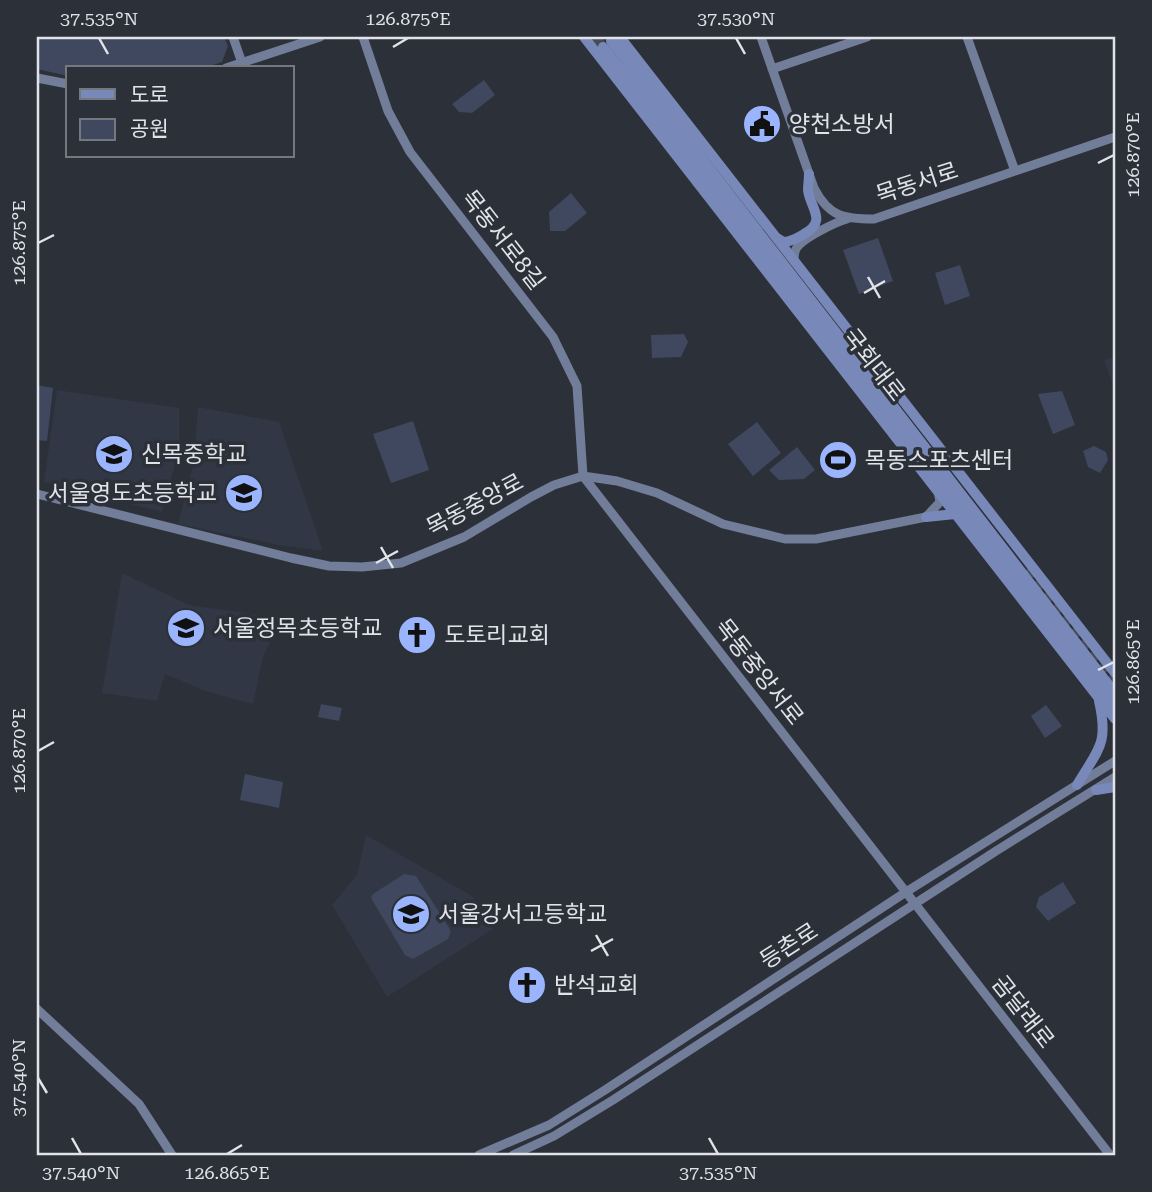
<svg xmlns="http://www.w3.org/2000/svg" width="1152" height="1192" font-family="'Roboto Serif','Noto Sans KR',serif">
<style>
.built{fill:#313745}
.green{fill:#3f485e}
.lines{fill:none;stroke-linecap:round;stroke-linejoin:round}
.primary-tunnel{stroke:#474b53;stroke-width:10;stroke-dasharray:10 5;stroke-linecap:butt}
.highway-tunnel{stroke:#474b53;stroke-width:10;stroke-dasharray:10 5;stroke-linecap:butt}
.secondary{stroke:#727d9a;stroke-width:9}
.primary{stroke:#7788b9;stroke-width:10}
.ticks{fill:none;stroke:#e1e3e9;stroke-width:2.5}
.labels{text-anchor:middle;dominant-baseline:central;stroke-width:7;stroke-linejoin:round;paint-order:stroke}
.poi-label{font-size:23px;fill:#e1e3e9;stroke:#2c3038;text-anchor:start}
.street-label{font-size:23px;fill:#e1e3e9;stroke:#2c3038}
.neatline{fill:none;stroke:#e1e3e9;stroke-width:2.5}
.ticks-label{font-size:18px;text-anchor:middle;fill:#e1e3e9}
</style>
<rect width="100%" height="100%" fill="#2c3038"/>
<path class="built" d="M1115 356V390L1104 360Z
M57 390 179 408V450L162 512 44 482Z
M198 407 279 422 323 551 279 545 178 524 194 462Z
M122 573 189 605 259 615 261 641 270 642 263 656 253 704 208 692 165 674 157 701 102 693Z
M366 835 472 896 493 929 387 997 332 905 357 875Z"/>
<path class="green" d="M37 37H224L228 46 222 62 204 68H68V76L37 69Z
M484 80 495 95 472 113 459 112 452 104Z
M571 193 587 213 565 231H550L549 212Z
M878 238 893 281 859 294 843 250Z
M960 265 970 296 945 305 935 273Z
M684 334 688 342 681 357 652 358 651 335Z
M37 385 53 388 47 441 37 440Z
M1062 391 1075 425 1053 434 1038 394Z
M413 421 429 470 391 483 373 434Z
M757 422 781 453 753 476 728 444Z
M1094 446 1106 452 1108 460 1100 473 1088 467 1083 451Z
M797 447 815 470 804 479 779 480 769 470Z
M321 704 342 708 339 721 318 717Z
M1046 705 1062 726 1045 738 1031 716Z
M245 774 283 782 279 808 240 800Z
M404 874 416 876 451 931 448 939 413 959 405 955 371 898 373 894Z
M1063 882 1076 903 1048 921 1036 907 1039 897Z"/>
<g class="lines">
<path class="primary-tunnel" d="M595 37 603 47"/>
<path class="highway-tunnel" d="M591 37 607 57
M1026 570 1115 683"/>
<path class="secondary" d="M233 37 242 63
M363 37 388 111 410 152 553 337 577 386 583 476
M761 37 814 188C829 217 844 219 874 219L1115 137
M967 37 1015 171
M226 68 320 37
M772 69 867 37
M37 78 68 84
M794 261C794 256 794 253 796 249 801 239 836 222 847 219
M583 476 1110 1155
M37 494 291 558 329 566 362 567 401 563 464 537 531 497 554 485 583 476 617 481 657 493 723 524 785 539H816L926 517 940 502 938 491
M37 1009 139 1104 172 1155
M479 1155 549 1125 605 1090 906 892 1115 761
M513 1155 554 1136 613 1100 996 851 1115 777"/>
<path class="primary" d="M584 37 1115 719
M620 37 1115 673
M611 41 1115 693
M603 47 1115 707
M777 238 783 242C791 242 797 238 804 234 828 221 810 208 808 190 808 185 809 179 809 174
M926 517 955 514
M1077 785C1098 749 1109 745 1099 701
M1096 790 1115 787"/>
</g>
<path class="ticks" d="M99 38 108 54M736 38 745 54M393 47 408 38M1098 163 1114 155M38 243 54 235M868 277 880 298M864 293 885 281M381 547 393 568M376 563 398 551M1098 670 1114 662M38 751 54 742M596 935 608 956M591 951 613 939M38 1078 47 1093M72 1138 81 1154M709 1138 718 1154M227 1154 242 1145"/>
<defs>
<symbol id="civic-disc" viewBox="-11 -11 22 22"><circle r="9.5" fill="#9ab5fd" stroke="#2c3038"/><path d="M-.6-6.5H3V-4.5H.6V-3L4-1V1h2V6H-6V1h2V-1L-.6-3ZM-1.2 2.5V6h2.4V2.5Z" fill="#111"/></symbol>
<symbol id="school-disc" viewBox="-11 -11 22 22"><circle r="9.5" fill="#9ab5fd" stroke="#2c3038"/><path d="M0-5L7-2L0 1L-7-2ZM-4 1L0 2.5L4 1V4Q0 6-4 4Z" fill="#111"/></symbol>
<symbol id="stadium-disc" viewBox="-11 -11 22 22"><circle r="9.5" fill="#9ab5fd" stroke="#2c3038"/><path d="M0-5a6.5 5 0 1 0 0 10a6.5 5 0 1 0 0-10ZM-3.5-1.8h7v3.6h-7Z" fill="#111"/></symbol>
<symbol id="church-disc" viewBox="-11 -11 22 22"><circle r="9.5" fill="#9ab5fd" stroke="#2c3038"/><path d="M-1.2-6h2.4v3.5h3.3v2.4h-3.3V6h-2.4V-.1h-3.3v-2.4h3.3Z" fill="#111"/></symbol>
</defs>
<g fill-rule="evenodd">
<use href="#civic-disc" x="740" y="102" width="44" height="44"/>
<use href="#school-disc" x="92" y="432" width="44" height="44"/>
<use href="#stadium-disc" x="816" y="438" width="44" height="44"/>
<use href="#school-disc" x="222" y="471" width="44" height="44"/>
<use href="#school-disc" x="164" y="606" width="44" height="44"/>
<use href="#church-disc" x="395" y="613" width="44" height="44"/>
<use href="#school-disc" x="389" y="892" width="44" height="44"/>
<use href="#church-disc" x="505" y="963" width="44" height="44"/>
</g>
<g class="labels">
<g class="poi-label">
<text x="789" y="124">양천소방서</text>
<text x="141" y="454">신목중학교</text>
<text x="865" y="460">목동스포츠센터</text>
<text x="217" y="493" text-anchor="end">서울영도초등학교</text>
<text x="213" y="628">서울정목초등학교</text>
<text x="444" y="635">도토리교회</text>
<text x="438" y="914">서울강서고등학교</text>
<text x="554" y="985">반석교회</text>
</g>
<g class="street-label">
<text transform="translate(917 183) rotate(-18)">목동서로</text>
<text transform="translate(503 240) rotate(52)">목동서로8길</text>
<text transform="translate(874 365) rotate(52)">국회대로</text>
<text transform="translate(475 505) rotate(-28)">목동중앙로</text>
<text transform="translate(759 672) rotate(52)">목동중앙서로</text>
<text transform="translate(789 946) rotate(-33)">등촌로</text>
<text transform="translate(1023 1012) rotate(52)">곰달래로</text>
</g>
</g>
<rect width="1152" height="1192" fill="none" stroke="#2c3038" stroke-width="77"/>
<rect x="66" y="66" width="228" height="91" fill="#2c3038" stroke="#74787f" stroke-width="2"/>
<rect x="80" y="89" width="35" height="10" fill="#7788b9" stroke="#74787f" stroke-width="2"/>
<text x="130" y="102" font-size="21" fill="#e1e3e9">도로</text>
<rect x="80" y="119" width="35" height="21" fill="#3f485e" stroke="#74787f" stroke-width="2"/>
<text x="130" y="136" font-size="21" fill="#e1e3e9">공원</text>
<rect x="38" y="38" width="1076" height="1116" class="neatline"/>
<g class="ticks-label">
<text x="99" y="25">37.535°N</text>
<text x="408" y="25">126.875°E</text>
<text x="736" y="25">37.530°N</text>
<text transform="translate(1133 155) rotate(-90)" y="6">126.870°E</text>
<text transform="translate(19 243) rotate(-90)" y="6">126.875°E</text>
<text transform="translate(1133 662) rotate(-90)" y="6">126.865°E</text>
<text transform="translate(19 751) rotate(-90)" y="6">126.870°E</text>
<text transform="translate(19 1078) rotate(-90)" y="6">37.540°N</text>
<text x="81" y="1179">37.540°N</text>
<text x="227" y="1179">126.865°E</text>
<text x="718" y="1179">37.535°N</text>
</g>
</svg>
